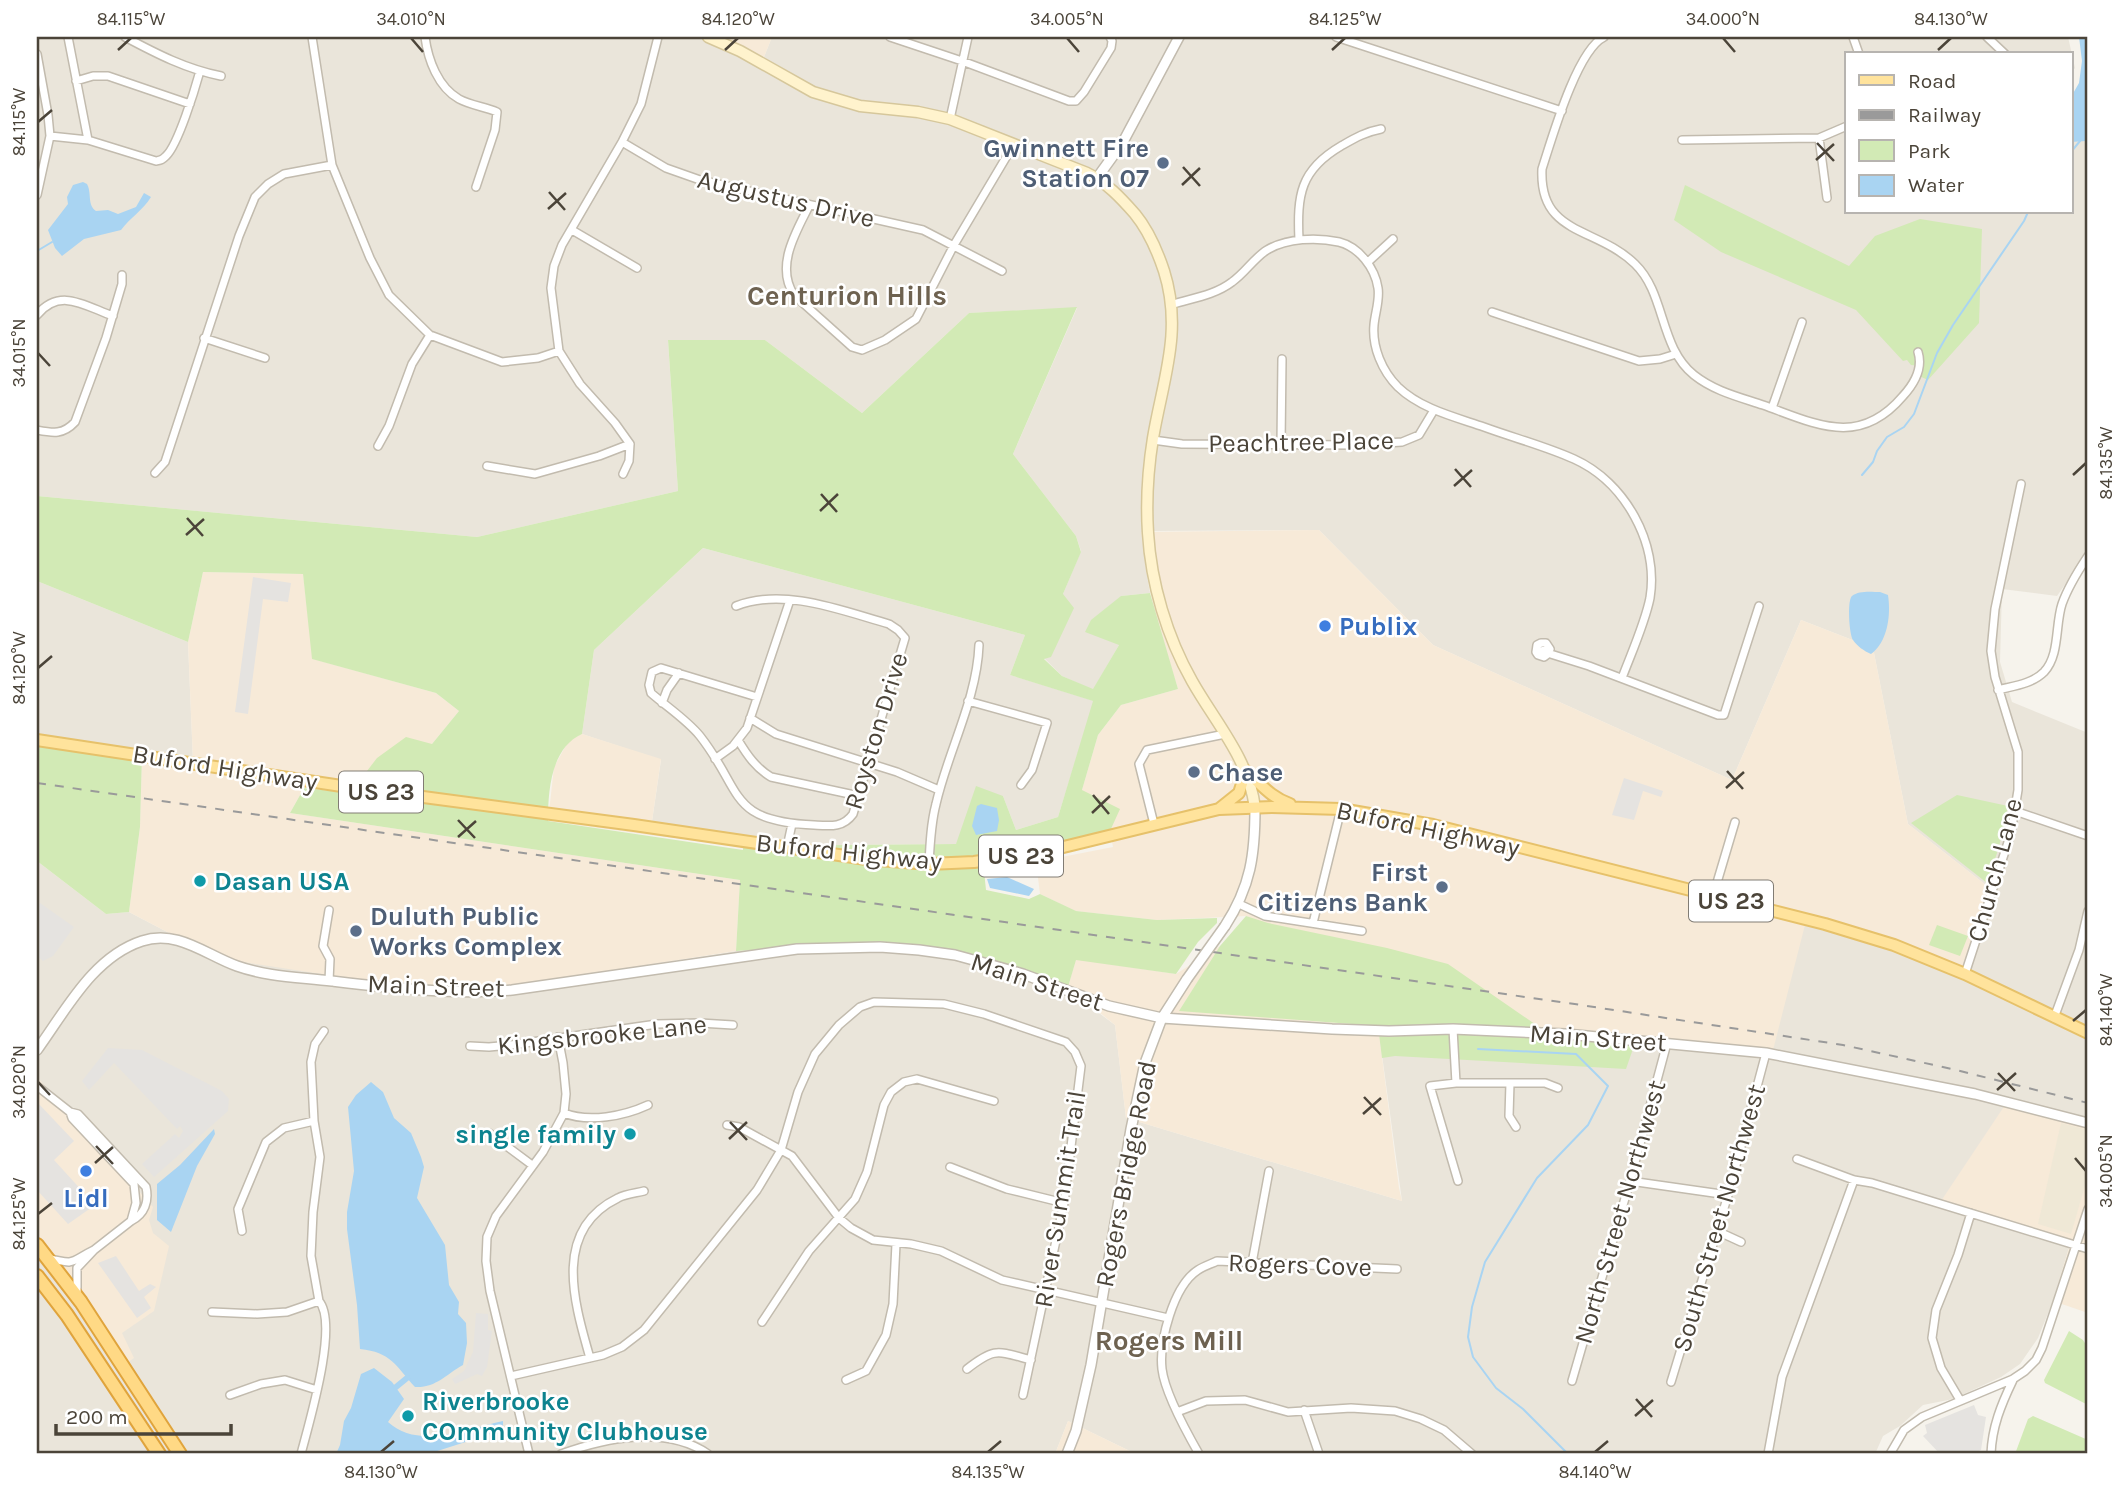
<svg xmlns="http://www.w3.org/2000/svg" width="2125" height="1491" font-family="Karla,sans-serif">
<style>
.residential{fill:#eae5da}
.commercial{fill:#f7ead8}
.education{fill:#efe8d6}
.green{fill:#d2eab5;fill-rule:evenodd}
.parking{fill:#e5e3e0}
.water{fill:#a9d4f2}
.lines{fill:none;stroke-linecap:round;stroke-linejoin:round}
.stream{stroke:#a9d4f2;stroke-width:2}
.canal{stroke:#a9d4f2;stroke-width:6}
.minor-casing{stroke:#c2bbae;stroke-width:10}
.tertiary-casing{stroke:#c2bbae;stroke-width:12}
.secondary-casing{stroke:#d6c79b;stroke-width:13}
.primary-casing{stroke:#e6c16a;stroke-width:14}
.trunk-casing{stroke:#e0a43c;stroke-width:16}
.minor{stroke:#fff;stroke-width:7}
.tertiary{stroke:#fff;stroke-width:9}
.secondary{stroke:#fff3cd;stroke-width:10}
.primary{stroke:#ffe39c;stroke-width:10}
.trunk{stroke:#ffd985;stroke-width:12}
.rail{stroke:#9a9a9a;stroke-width:2;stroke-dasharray:9 9;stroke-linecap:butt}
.tertiary-bridge-casing{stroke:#c2bbae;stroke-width:12;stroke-linecap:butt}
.tertiary-bridge{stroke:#fff;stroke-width:9}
.ticks{fill:none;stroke:#4b4439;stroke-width:2.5}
.service-dot{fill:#5c6f8a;stroke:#fff;stroke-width:2.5}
.shop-dot{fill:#3f7fe0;stroke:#fff;stroke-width:2.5}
.culture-dot{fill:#0f9aa8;stroke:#fff;stroke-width:2.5}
.labels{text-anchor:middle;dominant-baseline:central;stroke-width:5;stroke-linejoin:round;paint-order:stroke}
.shield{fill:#fff;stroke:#817c74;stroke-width:2}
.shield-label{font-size:24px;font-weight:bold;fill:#4b4439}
.service-label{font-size:26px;font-weight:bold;fill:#4e5e75;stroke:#fff;text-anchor:end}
.street-label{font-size:26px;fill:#4b4439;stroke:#fff}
.shop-label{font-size:26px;font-weight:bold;fill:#366cbe;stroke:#fff;text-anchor:start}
.culture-label{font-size:26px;font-weight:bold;fill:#0d838f;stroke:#fff;text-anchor:start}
.neighbourhood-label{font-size:28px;font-weight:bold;fill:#6e6250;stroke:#fff}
.neatline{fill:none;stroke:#4b4439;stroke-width:2.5}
.ticks-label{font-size:18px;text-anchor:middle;fill:#4b4439}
</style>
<rect width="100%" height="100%" fill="#f6f3ec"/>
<path class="residential" d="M37 37H713L764 57 772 37H2068L2075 68 2071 73V54H1847V212H2071V131L2088 128V557L2085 556 2057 596 2002 589 2000 662 2012 702 2088 733V1126L2071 1241 2053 1301 2038 1338 2020 1364 2001 1377 1953 1399 1923 1405 1900 1426 1883 1436 1875 1454H1136L1068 1421 1055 1454H37V861L106 914 129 912 217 958 623 970 736 951 804 947 943 951 1071 992 1115 1025 1126 1118 1402 1201 1378 1026 1448 964 1545 1031 1806 921 1881 944 1961 975 1991 889 1908 824 1873 648 1801 620 1732 780 1433 645 1319 530 1142 531 1146 570 1150 593 1121 596 1119 645 1093 690 1062 676 1044 658 1063 594 1081 551 1076 536 1013 454 1077 308 969 313 862 413 765 340 668 341 678 491 477 537 37 496Z
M703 548 1025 635 1010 675 1094 701 1058 817 1016 830 1003 796 956 844 743 846 650 835 661 760 582 734 594 650Z
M37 581 188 642 193 762 37 742Z"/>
<path class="commercial" d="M714 37H772L764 57Z
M1319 530 1433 645 1732 780 1801 620 1873 648 1908 824 1991 889 1961 975 1914 956 1806 921 1771 1058 1545 1031 1246 916 1157 920 1075 911 1040 894 1036 862 1113 847 1110 831 1082 790 1098 735 1121 705 1178 689 1155 615 1146 570 1141 532Z
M203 572 303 574 313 659 436 693 459 711 432 744 368 771 396 780 399 798 304 788 290 813 740 880 736 951 472 992 394 985 217 958 129 912 140 827 142 755 193 762 188 642Z
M582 734 661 759 650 835 548 821 554 767 569 740Z
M1220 946 1180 1010 1378 1026 1399 1188 1402 1201 1126 1118 1115 1025 1068 987 1076 959 1176 974Z
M37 1077 153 1207 149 1220 153 1233 169 1246 154 1311 122 1333 134 1358 127 1363 86 1299 37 1234Z
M2007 1102 2088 1126V1313L2053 1301 2071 1241 1941 1201Z
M1068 1421 1136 1454H1055Z"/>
<path class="education" d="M2061 1123 2088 1130V1175L2071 1234 2038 1224Z"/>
<path class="green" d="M1685 185 1849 266 1875 236 1920 219 1982 229 1979 323 1928 380 1917 375 1921 366 1911 365 1907 360 1903 361 1856 310 1721 252 1674 220Z
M1077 307 1013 454 1076 536 1081 552 1063 594 1074 608 1051 657 1044 659 1062 676 1093 689 1119 645 1085 632 1091 620 1121 596 1150 593 1178 689 1121 705 1098 735 1082 790 1120 809 1110 831 1042 846 982 852 986 890 1029 899 1040 894 1076 911 1157 920 1217 918V923L1198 942 1176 974 1076 960 1068 987 943 951 804 947 736 951 740 880 290 813 304 788 398 798 395 780 367 771 377 758 406 737 432 744 459 711 436 693 312 659 303 574 203 572 188 642 37 581V496L477 537 678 491 668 340H765L862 413 969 313ZM703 548 1025 635 1010 675 1093 701 1058 817 1016 830 1003 796 976 786 956 844 743 846V850L548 821C548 790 551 748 582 734L594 650Z
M37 742 142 755 140 827 129 912 106 914 37 861Z
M1957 795 2008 806 1999 847 1987 883 1911 823Z
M1246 916 1268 923 1387 948 1448 964 1545 1031 1635 1043 1626 1069 1395 1056 1382 1058 1378 1026 1179 1011 1220 946Z
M1937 925 1968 936 1960 956 1929 945Z
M2069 1331 2083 1340 2088 1348V1405L2045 1383 2044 1380Z
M2033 1416 2088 1440V1454H2015L2028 1419Z"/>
<path class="parking" d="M253 577 291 583 288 602 263 599 248 714 235 712Z
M1624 778 1663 791 1661 797 1643 791 1634 820 1612 815Z
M40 903 74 927 53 956 43 961 37 956V908Z
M108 1048 142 1050 222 1091 229 1099 228 1111 154 1177 142 1164 175 1134 179 1138 183 1131 180 1126 177 1129 114 1063 89 1090 82 1081Z
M37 1102 74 1141 54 1160 95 1205 68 1224 37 1190Z
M116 1256 139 1291 150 1284 156 1287 144 1297 151 1308 137 1318 98 1263Z
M476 1313 488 1314V1330L492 1331 487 1367 482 1376 477 1374 455 1384 452 1379 464 1371 473 1352Z
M1974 1405 1978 1415 1986 1417 1981 1450 1972 1454H1940L1923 1436 1927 1433 1925 1425Z"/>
<path class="water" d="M2079 37H2088V137L2086 141 2071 142V97L2079 83 2082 61Z
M83 182 87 184C92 193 87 205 96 211L108 210 118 214 136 207 144 193 151 197C143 210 130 218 121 230L84 239 62 256 55 248 48 230 68 204 67 197 73 185Z
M1880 592 1888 595C1891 614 1888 642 1871 654 1864 651 1857 646 1853 640 1849 634 1847 600 1852 596 1859 590 1873 592 1880 592Z
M981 804 997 808 999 820 997 831 976 835 972 826 977 806Z
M1007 877 1034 889 1029 896 990 888 987 879Z
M371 1082 383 1092 394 1118 411 1133 421 1157 424 1167 417 1198 445 1245 449 1285 459 1302 458 1314 466 1323 467 1343 463 1365C445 1375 436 1388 415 1387 396 1366 391 1352 360 1349L357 1305 347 1229V1212L354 1171 348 1107 356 1095Z
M214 1129 215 1134 197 1166 171 1232 157 1220V1184L180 1165Z
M374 1368 392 1382 404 1399 388 1422C418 1450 467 1429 503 1421V1430L428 1454H336L340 1445 344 1421 351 1408 361 1374Z"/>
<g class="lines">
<path class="stream" d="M2071 152 2080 141
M37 251 52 242
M1862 475 1873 462 1877 451 1887 437 1904 427 1914 414 1937 353 1953 325 2024 221 2028 212
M1478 1049 1576 1054 1608 1086 1588 1125 1537 1178 1485 1262 1472 1307 1468 1337 1473 1357 1496 1388 1523 1409 1568 1454"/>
<path class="canal" d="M396 1387 407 1378"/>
<defs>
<path id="minor" d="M68 37 88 140
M125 37C157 54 186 69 221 76
M312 37 332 165 370 258 389 295 430 335 502 362 538 358 559 351
M425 37C428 60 438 87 459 99 470 105 485 107 497 112L495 130 476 187
M890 37 962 61 1069 101H1076L1084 92 1111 48 1112 41 1110 37
M1336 37 1562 111
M1604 37C1577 50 1552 138 1542 169 1539 236 1596 226 1635 264 1666 294 1659 347 1694 375 1714 391 1739 397 1763 405 1816 424 1859 448 1903 396 1914 384 1923 368 1918 352
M1853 37 1859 54
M1987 37 2005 54
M37 54 48 115 50 136 37 195
M76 81 93 76H108L190 104
M950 119 968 37
M50 136 88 140 156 161C161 160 162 160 166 156 178 145 195 89 200 71
M1819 138 1827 198
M1682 140 1819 138 1847 126
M622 142 666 168 700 180 923 230 1002 271
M809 206C796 232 775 266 794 295L852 347 862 350 885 340 916 319 954 245 1014 144
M572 230 637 268
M1299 240C1297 195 1300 170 1341 146 1355 138 1365 132 1381 129
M1368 262 1393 239
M1173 304C1193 298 1215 295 1232 282 1245 273 1254 258 1267 250 1287 238 1317 237 1339 242 1359 247 1375 268 1378 288 1380 300 1375 313 1374 325 1372 347 1382 371 1398 387 1421 409 1455 417 1484 427 1514 438 1545 446 1574 459 1625 482 1659 543 1650 598 1645 623 1631 654 1622 678
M1492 312 1639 361 1660 359 1676 354
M37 315C60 287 85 306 113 316
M204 338 265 358
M1772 408 1802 322
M37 430C53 433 63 435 75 422L106 338 122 284V275
M1153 440 1182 444 1356 445 1402 442 1419 435 1434 410
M1281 444 1282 359
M378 446 389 426 412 364 430 335
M487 466 535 474 599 456 630 444
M155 473 165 462 239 236 255 197 268 184 284 174 332 165
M623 474 629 461 630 444 615 423 580 384 559 351 551 288 554 266 562 245 622 142 641 104 658 37
M736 606C784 587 843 611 889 624L898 630 905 638 853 814C843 828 830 826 814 825 727 821 744 792 700 736 687 720 667 707 651 693L649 685 652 672 661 668 757 697
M1541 643H1546L1550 649 1541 651 1548 654 1544 657 1538 655 1536 652 1537 645Z
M1541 651 1589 666 1718 715H1724L1759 606
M1998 690C2013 686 2032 684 2044 672 2060 655 2055 625 2062 604 2068 587 2078 571 2088 556
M968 701 1047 723 1032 770 1021 785
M662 703 667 690 679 673
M750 718 776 734 897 772 939 790
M738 740C747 755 756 768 771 777L859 796
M715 759 733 746 747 728 790 600
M2015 811 2088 836
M1154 824 1139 764 1147 750 1225 734
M787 847 792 824
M929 864C930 843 931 823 936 804 948 751 977 699 979 645
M1713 896 1735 822
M1239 904 1265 916 1362 931
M329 910 323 946 330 959 329 981
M1313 923 1341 809
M1965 974 2011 833 2018 790V752L1995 677 1991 651 1995 609 2021 484
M2054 1018 2079 950 2088 911
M1453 1029 1456 1083
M470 1046 489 1047 511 1045 657 1024 700 1023 733 1025
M1510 1083 1509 1116 1516 1127
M37 1086 70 1112
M70 1112 78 1114 146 1187C149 1201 145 1214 131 1221L136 1203 134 1184 72 1118Z
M564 1113C589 1123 624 1116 648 1105
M727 1125 739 1127 792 1156 839 1218 851 1228 873 1240 911 1244 941 1251 1002 1280 1168 1318
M489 1133 532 1165
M1797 1159 1854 1180 1872 1183 2088 1249
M950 1167 1007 1189 1064 1203
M1458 1181 1430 1086 1456 1083H1545L1558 1088
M1630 1181 1728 1195
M242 1231 238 1209 266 1142 284 1128 314 1121
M1717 1231 1741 1242
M94 1250 131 1221
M48 1258C77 1266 71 1261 94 1250L77 1268V1293
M1252 1263 1269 1171
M212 1312 257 1314 287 1312 319 1301
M762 1322 809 1251 855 1199 867 1172 884 1105 891 1092 904 1082 917 1079 994 1101
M590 1358C574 1302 552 1230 618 1198 625 1194 636 1193 644 1191
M967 1369C995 1347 997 1351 1031 1360
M511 1376 603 1355 622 1347 644 1330 757 1190 781 1150 798 1092 815 1054 839 1025 860 1007 874 1002 944 1004 984 1014 1066 1042 1075 1052 1081 1066 1064 1203 1023 1395
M846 1380 866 1371 886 1335 893 1304 896 1244
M1572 1381 1630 1181 1667 1043
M1671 1382 1728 1195 1766 1053
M230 1395 261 1384 285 1380 317 1390
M1960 1400 1941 1368 1932 1338 1936 1310 1958 1255 1971 1213
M1304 1410 1319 1454
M1177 1412 1206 1401 1245 1400 1288 1412 1351 1408 1395 1411 1421 1419 1444 1430 1472 1454
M301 1454C309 1423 339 1324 319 1301L311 1256 313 1212 320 1157 314 1121 311 1062 315 1044 324 1031
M529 1454 490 1291 486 1261 487 1237 496 1216 543 1152 564 1113 566 1094 563 1063 558 1037
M561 1454C605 1438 666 1425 708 1454
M1199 1454C1187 1433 1165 1394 1162 1369 1159 1342 1173 1286 1198 1270 1204 1266 1211 1264 1217 1261L1397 1269
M1768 1454 1782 1377 1854 1180
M1890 1454 1904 1430 1922 1417 2013 1379 2025 1371 2036 1360 2042 1348 2088 1209
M1991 1454C1992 1427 2001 1405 2013 1380"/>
<path id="tertiary" d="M1097 178 1123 142 1179 37
M1225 926C1251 886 1255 854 1255 808
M37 1050C66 1010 93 957 142 941 177 929 206 955 237 966 268 977 299 977 332 981 392 988 451 995 512 990L797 949 880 947 919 950 955 955 988 964 1023 974 1109 1006 1162 1018 1332 1029 1389 1031 1453 1029 1566 1034 1766 1053 1975 1094 2088 1123
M1067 1454 1076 1431 1091 1365 1131 1129 1145 1063 1162 1018 1187 979"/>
<path id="secondary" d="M708 37 740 51 813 92 860 106 918 112 950 119 1087 173C1106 182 1121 198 1135 214 1149 231 1157 250 1164 271 1183 331 1163 379 1153 438 1148 469 1146 502 1148 533 1151 583 1167 637 1192 681 1215 722 1249 759 1255 808"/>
<path id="primary" d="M37 740 348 787 634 825 866 859 929 864 974 862 1043 852 1219 809 1272 807 1341 809 1433 825 1825 924 1894 945 1965 974 2088 1033
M1219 809 1239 793 1246 771C1261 784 1270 797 1290 804"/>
<path id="trunk" d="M37 1245 81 1302 180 1454
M37 1276 67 1315 159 1454"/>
</defs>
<use href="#minor" class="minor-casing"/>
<use href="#tertiary" class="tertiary-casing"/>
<use href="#secondary" class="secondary-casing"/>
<use href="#primary" class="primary-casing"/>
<use href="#trunk" class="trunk-casing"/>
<use href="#minor" class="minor"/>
<use href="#tertiary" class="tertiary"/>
<use href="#secondary" class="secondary"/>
<use href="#primary" class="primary"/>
<use href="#trunk" class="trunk"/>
<path class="rail" d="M37 783 1581 1005 1843 1045 1952 1069 2088 1103"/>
<defs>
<path id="tertiary-bridge" d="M1187 979 1225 926"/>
</defs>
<use href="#tertiary-bridge" class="tertiary-bridge-casing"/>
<use href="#tertiary-bridge" class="tertiary-bridge"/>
</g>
<path class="ticks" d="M411 38 423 52M1067 38 1079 52M1723 38 1735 52M118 50 131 38M725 50 738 38M1332 50 1345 38M1938 50 1951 38M38 122 52 110M1817 143 1834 161M1816 160 1834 144M1183 167 1200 186M1182 185 1200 168M549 192 565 210M548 209 566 193M38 353 50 366M1455 469 1471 487M2073 475 2086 463M1454 486 1472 470M821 494 837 512M820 511 838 494M187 518 203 536M186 535 204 519M38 668 52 656M1727 771 1743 789M1726 788 1744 772M1093 795 1109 814M1092 813 1110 796M458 820 475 838M458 837 476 821M2073 1021 2086 1010M1998 1073 2015 1091M38 1082 50 1095M1997 1090 2016 1073M1364 1097 1381 1115M1363 1114 1381 1098M730 1122 747 1140M729 1139 747 1122M96 1146 113 1164M2075 1158 2086 1171M95 1163 113 1147M38 1214 52 1203M1636 1399 1652 1417M1635 1416 1653 1400M381 1452 394 1441M988 1452 1001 1441M1595 1452 1608 1441"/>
<g class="service-dot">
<circle cx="1163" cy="163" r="7"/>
<circle cx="1194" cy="772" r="7"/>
<circle cx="1442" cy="887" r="7"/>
<circle cx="356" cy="931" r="7"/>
</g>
<g class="shop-dot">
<circle cx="1325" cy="626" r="7"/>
<circle cx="86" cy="1171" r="7"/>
</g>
<g class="culture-dot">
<circle cx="200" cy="881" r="7"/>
<circle cx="630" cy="1134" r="7"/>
<circle cx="408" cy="1416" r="7"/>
</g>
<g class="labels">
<g class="shield">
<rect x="339" y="771.5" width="84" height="41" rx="5"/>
<rect x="979" y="835.5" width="84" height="41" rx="5"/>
<rect x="1689" y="880.5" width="84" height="41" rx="5"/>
</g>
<g class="shield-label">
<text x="381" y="792">US 23</text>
<text x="1021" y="856">US 23</text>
<text x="1731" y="901">US 23</text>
</g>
<g class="service-label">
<text x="1149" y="148">Gwinnett Fire<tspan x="1149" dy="30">Station 07</tspan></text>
<text x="1208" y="772" text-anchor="start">Chase</text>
<text x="1428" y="872">First<tspan x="1428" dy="30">Citizens Bank</tspan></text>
<text x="370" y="916" text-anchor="start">Duluth Public<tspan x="370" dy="30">Works Complex</tspan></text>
</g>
<g class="street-label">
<text transform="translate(786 199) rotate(13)">Augustus Drive</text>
<text transform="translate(1301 442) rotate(-1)">Peachtree Place</text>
<text transform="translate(876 731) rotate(-73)">Royston Drive</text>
<text transform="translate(225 768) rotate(9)">Buford Highway</text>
<text transform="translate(1428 829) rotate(12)">Buford Highway</text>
<text transform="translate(849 852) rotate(6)">Buford Highway</text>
<text transform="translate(1995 870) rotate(-75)">Church Lane</text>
<text transform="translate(1037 982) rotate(18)">Main Street</text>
<text transform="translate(436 986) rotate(2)">Main Street</text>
<text transform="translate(602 1035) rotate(-6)">Kingsbrooke Lane</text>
<text transform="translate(1598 1038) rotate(4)">Main Street</text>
<text transform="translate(1126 1174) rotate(-79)">Rogers Bridge Road</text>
<text transform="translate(1060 1199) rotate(-81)">River Summit Trail</text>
<text transform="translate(1620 1212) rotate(-74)">North Street Northwest</text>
<text transform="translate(1719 1218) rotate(-74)">South Street Northwest</text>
<text transform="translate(1300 1265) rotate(2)">Rogers Cove</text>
</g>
<g class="shop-label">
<text x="1339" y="626">Publix</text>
<text x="86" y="1198" text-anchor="middle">Lidl</text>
</g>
<g class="culture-label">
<text x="214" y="881">Dasan USA</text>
<text x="616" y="1134" text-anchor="end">single family</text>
<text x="422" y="1401">Riverbrooke<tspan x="422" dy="30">COmmunity Clubhouse</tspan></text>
</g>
<g class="neighbourhood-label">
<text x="847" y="295">Centurion Hills</text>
<text x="1169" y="1340">Rogers Mill</text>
</g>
</g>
<rect width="2125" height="1491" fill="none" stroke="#ffffff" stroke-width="77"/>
<rect x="1845" y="52" width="228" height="161" fill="#ffffff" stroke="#b7b4b0" stroke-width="2"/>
<rect x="1859" y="75" width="35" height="10" fill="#ffe39c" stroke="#b7b4b0" stroke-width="2"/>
<text x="1908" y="88" font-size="21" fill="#4b4439">Road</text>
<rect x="1859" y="110" width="35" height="10" fill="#9a9a9a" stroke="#b7b4b0" stroke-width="2"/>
<text x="1908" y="122" font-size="21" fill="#4b4439">Railway</text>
<rect x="1859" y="140" width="35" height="21" fill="#d2eab5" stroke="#b7b4b0" stroke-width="2"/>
<text x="1908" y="158" font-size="21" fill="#4b4439">Park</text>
<rect x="1859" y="175" width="35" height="21" fill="#a9d4f2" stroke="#b7b4b0" stroke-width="2"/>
<text x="1908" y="192" font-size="21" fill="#4b4439">Water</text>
<path d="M56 1424v10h175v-10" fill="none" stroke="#4b4439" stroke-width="3.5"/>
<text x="66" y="1424" font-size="21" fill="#4b4439" stroke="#ffffff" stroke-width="5" paint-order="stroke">200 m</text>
<rect x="38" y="38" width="2048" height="1414" class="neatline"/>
<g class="ticks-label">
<text x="131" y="25">84.115°W</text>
<text x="411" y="25">34.010°N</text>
<text x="738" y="25">84.120°W</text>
<text x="1067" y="25">34.005°N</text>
<text x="1345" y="25">84.125°W</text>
<text x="1723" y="25">34.000°N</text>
<text x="1951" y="25">84.130°W</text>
<text transform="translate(19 122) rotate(-90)" y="6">84.115°W</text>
<text transform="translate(19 353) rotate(-90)" y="6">34.015°N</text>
<text transform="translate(2106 463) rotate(-90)" y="6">84.135°W</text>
<text transform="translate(19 668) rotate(-90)" y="6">84.120°W</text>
<text transform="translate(2106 1010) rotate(-90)" y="6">84.140°W</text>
<text transform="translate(19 1082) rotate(-90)" y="6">34.020°N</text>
<text transform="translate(2106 1171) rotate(-90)" y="6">34.005°N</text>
<text transform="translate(19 1214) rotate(-90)" y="6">84.125°W</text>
<text x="381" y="1478">84.130°W</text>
<text x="988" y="1478">84.135°W</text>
<text x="1595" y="1478">84.140°W</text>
</g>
</svg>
